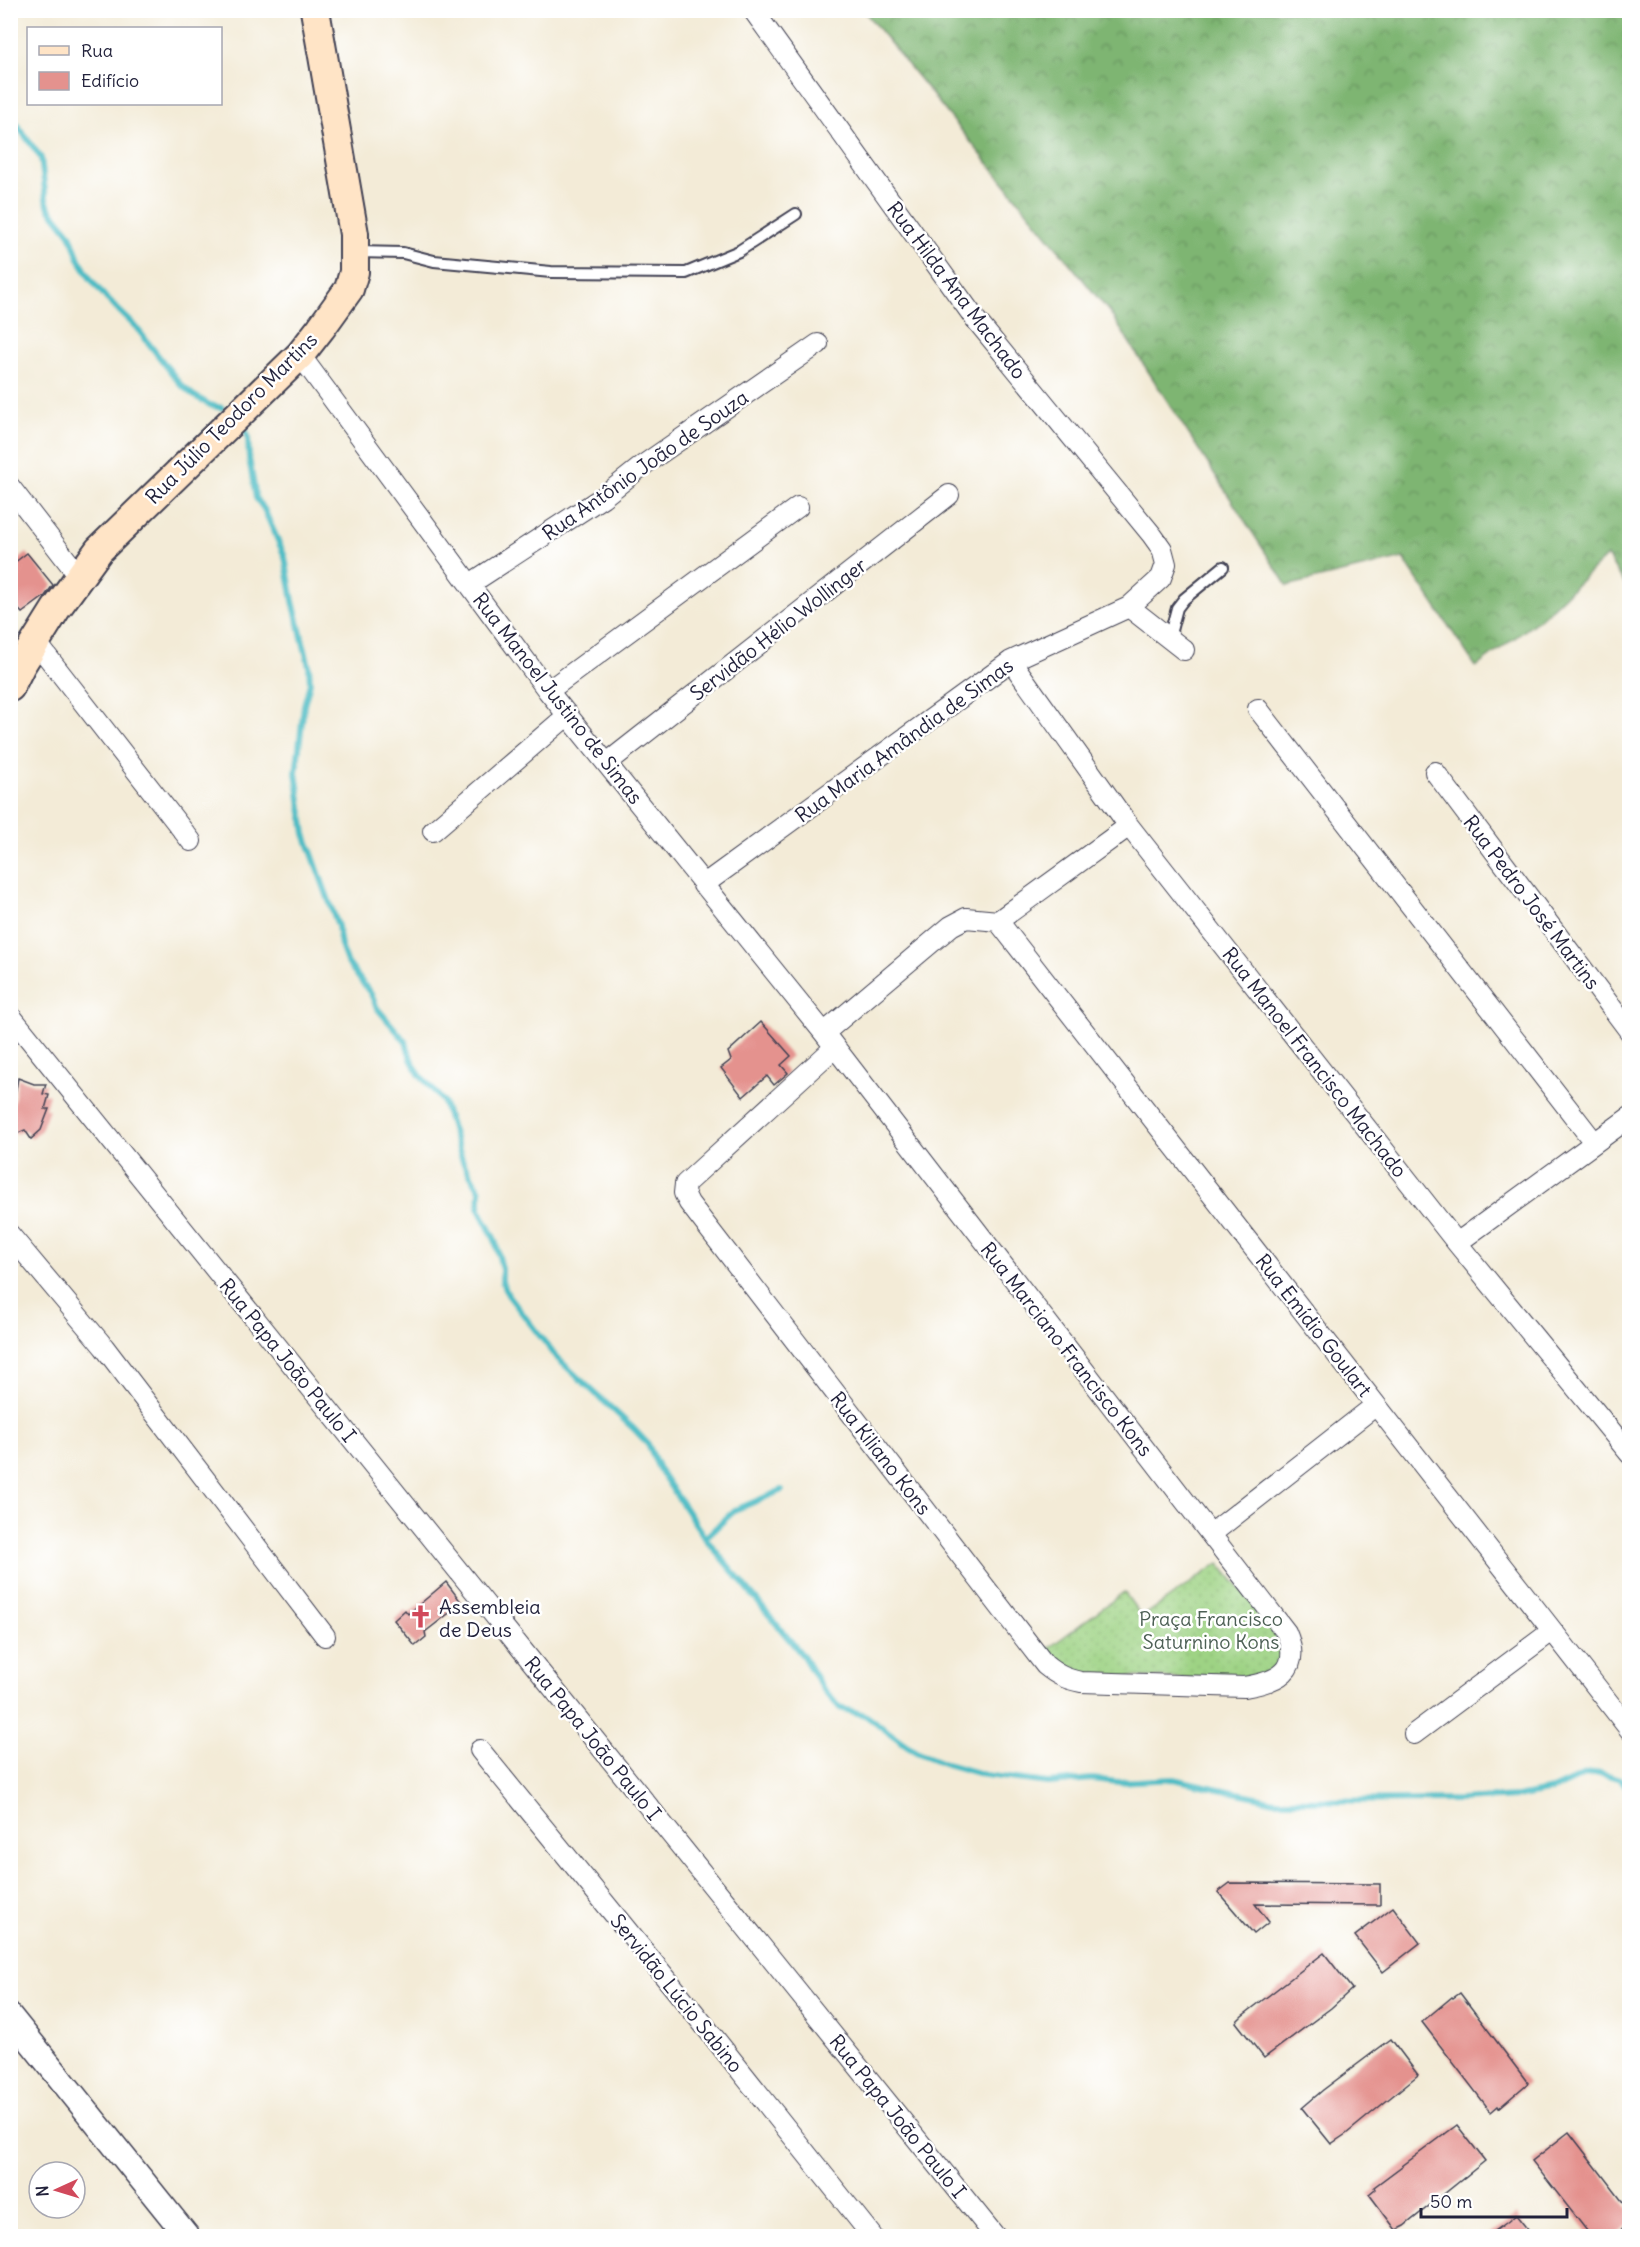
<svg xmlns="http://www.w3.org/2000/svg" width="1640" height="2247" font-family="Delius,sans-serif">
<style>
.grass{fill:url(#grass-dots);stroke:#607a60;stroke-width:1.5}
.forest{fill:url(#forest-crowns);stroke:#506c56;stroke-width:1.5}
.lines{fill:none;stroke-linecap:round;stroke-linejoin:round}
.stream{stroke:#4ebcc4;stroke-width:6}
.building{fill:#e4928e}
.service-casing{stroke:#414052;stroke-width:14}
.minor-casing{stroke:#414052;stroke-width:22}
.tertiary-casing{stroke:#414052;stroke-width:27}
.secondary-casing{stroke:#414052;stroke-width:32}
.service{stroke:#fff;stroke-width:10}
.minor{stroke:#fff;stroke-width:20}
.tertiary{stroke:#fff;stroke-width:24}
.secondary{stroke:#ffe4c6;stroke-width:28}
.labels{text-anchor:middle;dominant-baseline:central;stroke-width:5;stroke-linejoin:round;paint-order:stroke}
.street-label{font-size:20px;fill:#22223b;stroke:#fff}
.poi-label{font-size:20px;fill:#22223b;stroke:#fff;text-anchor:start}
.park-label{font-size:20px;fill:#4d6055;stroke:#fff}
</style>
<defs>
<pattern id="grass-dots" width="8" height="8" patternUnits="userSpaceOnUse" patternTransform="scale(1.5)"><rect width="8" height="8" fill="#9ed384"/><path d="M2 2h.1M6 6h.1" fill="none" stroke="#88b573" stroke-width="1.8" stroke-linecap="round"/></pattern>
<pattern id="forest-crowns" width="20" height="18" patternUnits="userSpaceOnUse" patternTransform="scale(1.5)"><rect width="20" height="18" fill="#7eb572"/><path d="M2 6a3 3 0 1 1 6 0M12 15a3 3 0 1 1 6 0" fill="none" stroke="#67935f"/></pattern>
</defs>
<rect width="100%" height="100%" fill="#fff"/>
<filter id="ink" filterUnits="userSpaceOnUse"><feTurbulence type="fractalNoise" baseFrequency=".0167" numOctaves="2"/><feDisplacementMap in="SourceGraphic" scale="12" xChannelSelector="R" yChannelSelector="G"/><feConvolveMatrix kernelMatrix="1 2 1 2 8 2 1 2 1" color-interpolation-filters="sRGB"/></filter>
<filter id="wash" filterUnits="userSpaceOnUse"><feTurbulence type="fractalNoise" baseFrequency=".008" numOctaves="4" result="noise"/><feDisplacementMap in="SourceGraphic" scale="24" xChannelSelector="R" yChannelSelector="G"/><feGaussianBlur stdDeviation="1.35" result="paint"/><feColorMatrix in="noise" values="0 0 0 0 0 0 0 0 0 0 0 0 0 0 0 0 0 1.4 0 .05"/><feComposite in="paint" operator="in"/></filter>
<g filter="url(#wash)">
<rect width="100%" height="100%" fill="#f3ebd7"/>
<path class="grass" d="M1219 1563 1278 1635 1283 1659 1276 1671 1242 1680 1078 1675 1064 1669 1046 1650 1124 1592 1142 1617Z"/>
<path class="forest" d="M864 11H1629V590L1607 556 1540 619 1476 667 1403 558 1287 586 1111 314Z"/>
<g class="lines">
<path class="stream" d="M10 115 41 158 46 199 49 208 70 234 79 259 90 278 106 298 136 327 181 385 193 395 210 405 222 408
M242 423 248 436 249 458 256 498 264 509 285 557 293 601 309 666 310 683 304 705 296 773 305 834 338 926 341 946 347 962 371 994 377 1008 406 1042 411 1059 419 1074 443 1101 463 1162 480 1191 479 1209 495 1240 502 1269V1282L508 1295 557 1358 634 1429 648 1444 659 1469 705 1538 803 1656 822 1688 840 1708 865 1715 916 1752 946 1764 985 1775 1048 1783 1092 1779 1118 1782 1173 1779 1275 1801 1460 1800 1517 1797 1552 1790 1585 1775 1601 1773 1620 1779 1630 1792
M705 1538 735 1510 782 1490"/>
</g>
<g id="blocks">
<path class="building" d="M27 553 53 585 45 596 22 613 10 600V566Z
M761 1022 791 1056 781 1065 788 1073 774 1085 767 1076 743 1097 721 1068 731 1060 728 1052Z
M18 1078 34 1084H46L43 1094 49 1095 45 1109H49L41 1130 31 1139 25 1130 16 1134 10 1122Z
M446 1582 462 1603 425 1632 426 1637 415 1646 394 1620 405 1610 408 1614Z
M1230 1883 1380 1884V1905L1255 1904 1269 1922 1254 1934 1218 1892Z
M1393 1907 1420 1943 1383 1972 1355 1936Z
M1324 1953 1352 1989 1331 2008 1264 2058 1236 2022 1242 2016Z
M1460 1993 1528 2083 1499 2108 1498 2106 1491 2112 1422 2022 1452 1997 1453 1998Z
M1391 2039 1418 2075 1346 2134 1331 2144 1302 2108 1323 2090Z
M1457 2125 1485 2161 1404 2226 1396 2230 1369 2194 1375 2189 1374 2187Z
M1569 2132 1629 2210V2224L1614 2236H1591L1532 2161Z
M1516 2215 1533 2236H1488L1506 2223Z"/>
</g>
</g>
<g filter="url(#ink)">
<use href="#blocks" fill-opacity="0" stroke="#414052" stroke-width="1.5"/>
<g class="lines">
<defs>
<path id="service" d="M356 252 403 253 434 261 551 272 686 273 739 251 796 214
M1169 638 1177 608 1184 599 1223 567"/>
<path id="minor" d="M300 355 548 691 824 1033 1286 1632C1303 1671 1277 1682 1244 1687L1081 1682C1066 1679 1057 1675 1045 1665L689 1203 684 1193 685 1184 834 1048
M10 487 79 576
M470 584 603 497 642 466 818 344
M1129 607 1184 650
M36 642 191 841
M1011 661 1129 826 1457 1243 1630 1454
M548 691 798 507
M1258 709 1594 1142
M607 763 949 495
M1435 772 1630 1032
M433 831 568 715
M703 885 1011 661 1129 607 1161 578 1166 564 1162 549 1152 535 976 320 753 10
M998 921 1630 1730
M998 921 1129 826
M10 1015 995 2236
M824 1033 951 926 966 918 998 921
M10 1235 104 1347 325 1636
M1457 1243 1630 1117
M1211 1534 1376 1405
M1414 1734 1552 1631
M480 1750 692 2010 872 2236"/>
<path id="tertiary" d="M10 2016 187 2236"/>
<path id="secondary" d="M10 687 21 665 56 609 99 550 300 355 321 328 349 289 354 272V234L315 10"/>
</defs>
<use href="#service" class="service-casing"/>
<use href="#minor" class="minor-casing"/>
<use href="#tertiary" class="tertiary-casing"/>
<use href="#secondary" class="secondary-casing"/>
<use href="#service" class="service"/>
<use href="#minor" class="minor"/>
<use href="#tertiary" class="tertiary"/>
<use href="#secondary" class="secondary"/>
</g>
</g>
<defs>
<symbol id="church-bare" viewBox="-9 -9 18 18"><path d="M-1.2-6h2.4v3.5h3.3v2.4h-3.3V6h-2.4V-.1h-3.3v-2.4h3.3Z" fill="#d1495b" stroke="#fff" stroke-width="2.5" paint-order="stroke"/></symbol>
</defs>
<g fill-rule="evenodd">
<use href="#church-bare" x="404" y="1600" width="33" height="33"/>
</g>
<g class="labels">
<g class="street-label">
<text transform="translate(957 290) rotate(53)">Rua Hilda Ana Machado</text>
<text transform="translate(231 418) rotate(-45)">Rua Júlio Teodoro Martins</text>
<text transform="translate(645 465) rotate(-35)">Rua Antônio João de Souza</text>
<text transform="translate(778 629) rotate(-38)">Servidão Hélio Wollinger</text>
<text transform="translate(558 698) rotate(52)">Rua Manoel Justino de Simas</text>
<text transform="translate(904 740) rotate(-36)">Rua Maria Amândia de Simas</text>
<text transform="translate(1532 902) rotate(53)">Rua Pedro José Martins</text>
<text transform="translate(1315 1062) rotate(52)">Rua Manoel Francisco Machado</text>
<text transform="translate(1314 1325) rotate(52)">Rua Emídio Goulart</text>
<text transform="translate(1067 1349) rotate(52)">Rua Marciano Francisco Kons</text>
<text transform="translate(288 1360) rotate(51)">Rua Papa João Paulo I</text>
<text transform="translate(881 1453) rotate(52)">Rua Kiliano Kons</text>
<text transform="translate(593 1738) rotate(51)">Rua Papa João Paulo I</text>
<text transform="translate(677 1993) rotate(51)">Servidão Lúcio Sabino</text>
<text transform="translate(898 2116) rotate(51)">Rua Papa João Paulo I</text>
</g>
<g class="poi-label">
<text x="439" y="1606">Assembleia<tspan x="439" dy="23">de Deus</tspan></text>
</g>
<g class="park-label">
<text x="1211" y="1618">Praça Francisco<tspan x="1211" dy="23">Saturnino Kons</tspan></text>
</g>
</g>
<rect width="1640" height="2247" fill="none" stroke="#fff" stroke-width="36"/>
<rect x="27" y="27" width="195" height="78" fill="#ffffff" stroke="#a7a7b1" stroke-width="1.5"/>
<rect x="39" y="46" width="30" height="9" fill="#ffe4c6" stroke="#a7a7b1" stroke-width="1.5"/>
<text x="81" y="57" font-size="18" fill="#22223b">Rua</text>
<rect x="39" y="72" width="30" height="18" fill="#e4928e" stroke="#a7a7b1" stroke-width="1.5"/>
<text x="81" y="87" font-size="18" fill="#22223b">Edifício</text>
<g transform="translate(57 2190) rotate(266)"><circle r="28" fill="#ffffff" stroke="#a7a7b1" stroke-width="1.5"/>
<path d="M0-4.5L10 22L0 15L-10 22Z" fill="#d1495b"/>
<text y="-9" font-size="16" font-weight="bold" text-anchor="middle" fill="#22223b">N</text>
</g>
<path d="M1421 2208v9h146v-9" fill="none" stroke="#22223b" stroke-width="3"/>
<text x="1430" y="2208" font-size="18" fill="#22223b" stroke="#ffffff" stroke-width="4.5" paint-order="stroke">50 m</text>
</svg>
